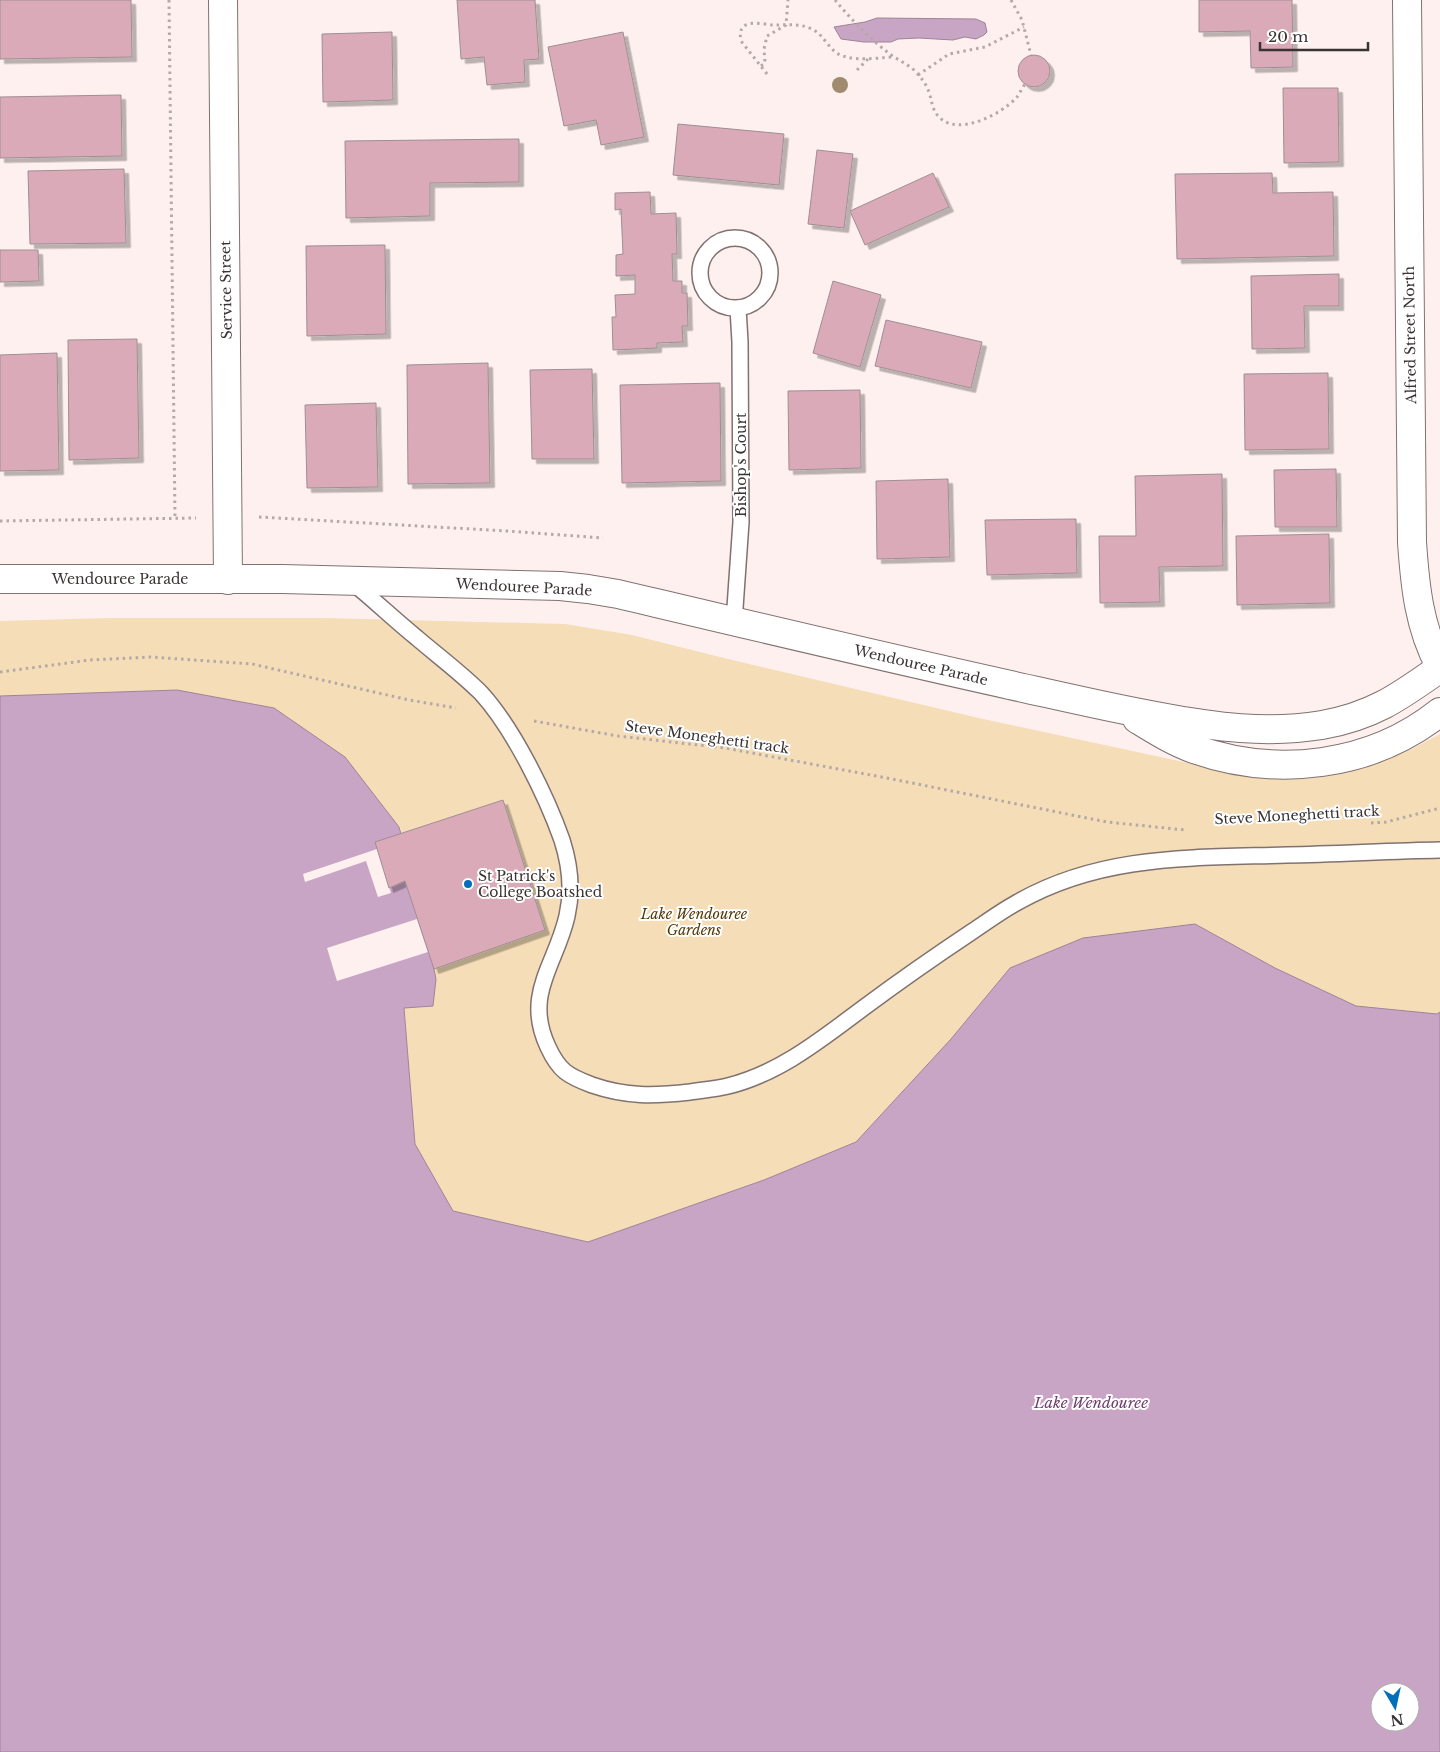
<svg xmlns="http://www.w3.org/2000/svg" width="1440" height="1752" font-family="'Libre Baskerville',serif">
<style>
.green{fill:#f5ddb7}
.water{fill:#c9a5c5;stroke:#9e8399;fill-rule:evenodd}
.pier{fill:#fef0ee}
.building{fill:#dbaab9;stroke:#9e8e93;filter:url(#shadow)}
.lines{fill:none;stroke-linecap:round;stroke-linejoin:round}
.lane-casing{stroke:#817270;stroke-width:18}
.street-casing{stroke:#817270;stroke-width:30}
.secondary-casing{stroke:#817270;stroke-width:30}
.path{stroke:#b5a9a8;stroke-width:3;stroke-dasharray:2.5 4;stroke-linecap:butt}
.lane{stroke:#fff;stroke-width:15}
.street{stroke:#fff;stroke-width:28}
.secondary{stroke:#fff;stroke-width:28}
.tree{fill:#a08b6e}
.poi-dot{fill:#006eb9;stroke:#fff;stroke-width:2}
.labels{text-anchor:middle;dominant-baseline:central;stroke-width:4;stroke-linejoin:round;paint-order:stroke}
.street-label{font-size:14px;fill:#3a3333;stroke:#fff}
.poi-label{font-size:14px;fill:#3a3333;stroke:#fff;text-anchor:start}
.park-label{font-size:14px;font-style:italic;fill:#533905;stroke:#fff}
.water-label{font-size:15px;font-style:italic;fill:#70406c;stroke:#fff}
</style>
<defs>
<filter id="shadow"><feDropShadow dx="4.5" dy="4.5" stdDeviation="0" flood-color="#0004"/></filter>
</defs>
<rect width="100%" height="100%" fill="#fef0ee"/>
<path class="green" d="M110 618H324L565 624 632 635 724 658 983 719 1221 770 1268 778 1305 779 1328 776 1369 766 1410 750 1440 734V1012L1437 1014 1356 1006 1275 968 1195 924 1010 968 951 1039 856 1142 764 1180 588 1242 453 1211 415 1144 404 1007 418 891 400 827 397 824 177 690 0 696V621Z"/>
<path class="water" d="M877 18 976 19 985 23 987 32 984 35 976 39 965 37 953 40 919 38 898 39 891 42H864L841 39 834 27 865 22Z
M177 690 274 708 345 757 399 827 418 891 436 979 433 1006 404 1008 415 1144 453 1211 588 1242 764 1180 856 1142 951 1039 1010 968 1083 938 1195 924 1275 968 1356 1006 1437 1014 1440 1012V1752H0V696ZM1380 1692H1410V1722H1380Z"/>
<path class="pier" d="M377 849 391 893 378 897 366 861 305 882 303 874Z
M417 919 428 952 337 981 327 948Z"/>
<path class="building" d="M0 0H131L132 57 0 59Z
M457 0H535L539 59 524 60 525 82 487 85 484 57 461 59Z
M1199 0H1292L1293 67 1251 68 1250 31 1199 32Z
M392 32 393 100 323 102 322 34Z
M623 32 644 137 601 145 596 120 564 126 548 47Z
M1018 71a16 16 0 1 1 32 0a16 16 0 1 1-32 0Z
M1283 88H1338L1339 162 1284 163Z
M121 95 122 156 0 158V97Z
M678 124 784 134 779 185 673 175Z
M519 139V182L430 183V216L346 218 345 141Z
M817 150 853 154 844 228 808 224Z
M124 169 126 243 30 244 28 171Z
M933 173 949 207 865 245 850 211Z
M1272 173 1273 193 1333 192 1334 256 1177 259 1175 174Z
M650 192 651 214 676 213 677 254H672L673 281H682V293H687L688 326H682L683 342 657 343V348L613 350 612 317H616L615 295 635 294V275L616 276V255L623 254 621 209 615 210V193Z
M385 245 386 334 307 336 306 246Z
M0 250H38L39 281 0 282Z
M1339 274V306H1304L1305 348 1252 349 1251 276Z
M833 281 881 295 860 367 813 353Z
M886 320 982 342 971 388 875 366Z
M137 339 139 458 69 460 68 340Z
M57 353 59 470 0 471V355Z
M488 363 490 483 408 484 407 365Z
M592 369 594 459H532L530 370Z
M1328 373 1329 449 1245 450 1244 374Z
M720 383 721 481 622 483 620 385Z
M860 390 861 468 789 470 788 391Z
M376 403 378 487 307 488 305 405Z
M1336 469 1337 527H1275L1274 470Z
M1222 474 1223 566 1159 567 1160 602 1100 603 1099 536H1136L1135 476Z
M948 479 950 557 877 559 876 481Z
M1076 519 1077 573 987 575 985 520Z
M1329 534 1330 603 1237 605 1236 536Z
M503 800 545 930 434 969 405 881 389 888 375 842Z"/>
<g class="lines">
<defs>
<path id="lane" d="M700 273a35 35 0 1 1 70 0a35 35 0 1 1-70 0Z
M353 583C375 601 395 620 417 638 438 656 461 673 481 693 513 728 546 795 562 840 570 865 573 890 567 916 556 965 523 994 548 1047 559 1071 568 1076 592 1085 627 1097 654 1096 690 1092 703 1090 716 1089 728 1086 781 1073 824 1037 866 1006 901 980 937 955 973 931 988 921 1003 910 1018 902 1102 854 1194 858 1287 855 1338 854 1389 851 1440 850
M734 622 741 522 740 342 738 308"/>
<path id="street" d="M223 0 228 580
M1407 0 1412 542C1415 586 1419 627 1440 666"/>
<path id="secondary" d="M0 579H282L560 586 588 589 618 594C749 625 879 656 1010 685 1060 696 1110 708 1161 717 1214 727 1267 734 1322 725 1373 716 1399 697 1440 668
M1137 719C1155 730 1174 742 1194 749 1277 778 1371 767 1440 712"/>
</defs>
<use href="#lane" class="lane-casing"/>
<use href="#street" class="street-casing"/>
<use href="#secondary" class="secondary-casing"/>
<path class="path" d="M169 0 175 519
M835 0C850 18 867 36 886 51 894 58 906 63 914 70 921 77 926 84 929 92 932 101 932 110 939 117 958 137 1002 114 1017 97 1020 93 1022 88 1025 84
M1011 0 1022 20 1031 55
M761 66 765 63 764 49 767 36 786 25 788 0
M857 70 869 58
M767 74 741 41C736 17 760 24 774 25 787 25 799 23 812 29 825 35 829 52 843 56 858 61 877 58 893 57
M918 75 949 54 985 47 1024 27
M259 517 507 531 603 538
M0 521 196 518
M0 672 90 660 151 657 252 664 409 700 456 708
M534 721 618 736 725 748 887 778 1107 822 1185 830
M1371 823 1386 822 1440 808"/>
<use href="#lane" class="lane"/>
<use href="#street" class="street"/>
<use href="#secondary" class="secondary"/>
</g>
<circle class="tree" cx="840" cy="85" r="8"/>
<circle class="poi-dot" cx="468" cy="884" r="5"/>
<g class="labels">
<g class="street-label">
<text transform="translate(226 290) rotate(-91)">Service Street</text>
<text transform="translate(1410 335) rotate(-91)">Alfred Street North</text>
<text transform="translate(741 465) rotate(-90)">Bishop's Court</text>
<text x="120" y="579">Wendouree Parade</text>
<text transform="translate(524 587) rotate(3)">Wendouree Parade</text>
<text transform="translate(921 665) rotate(13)">Wendouree Parade</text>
<text transform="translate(707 737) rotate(8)">Steve Moneghetti track</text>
<text transform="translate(1297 815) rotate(-3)">Steve Moneghetti track</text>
</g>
<g class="poi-label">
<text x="478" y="876">St Patrick's<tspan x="478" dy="16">College Boatshed</tspan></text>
</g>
<g class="park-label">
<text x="694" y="914">Lake Wendouree<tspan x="694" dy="16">Gardens</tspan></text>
</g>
<g class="water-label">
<text x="1091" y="1402">Lake Wendouree</text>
</g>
</g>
<g transform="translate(1395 1707) rotate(171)"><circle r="24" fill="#ffffff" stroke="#b0adad"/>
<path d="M0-4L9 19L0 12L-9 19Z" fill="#006eb9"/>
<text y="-8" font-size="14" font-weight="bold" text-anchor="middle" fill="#3a3333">N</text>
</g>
<path d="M1260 42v8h108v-8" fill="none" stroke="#3a3333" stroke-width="2.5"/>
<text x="1268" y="42" font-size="15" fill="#3a3333" stroke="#ffffff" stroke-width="4" paint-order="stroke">20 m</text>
</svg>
